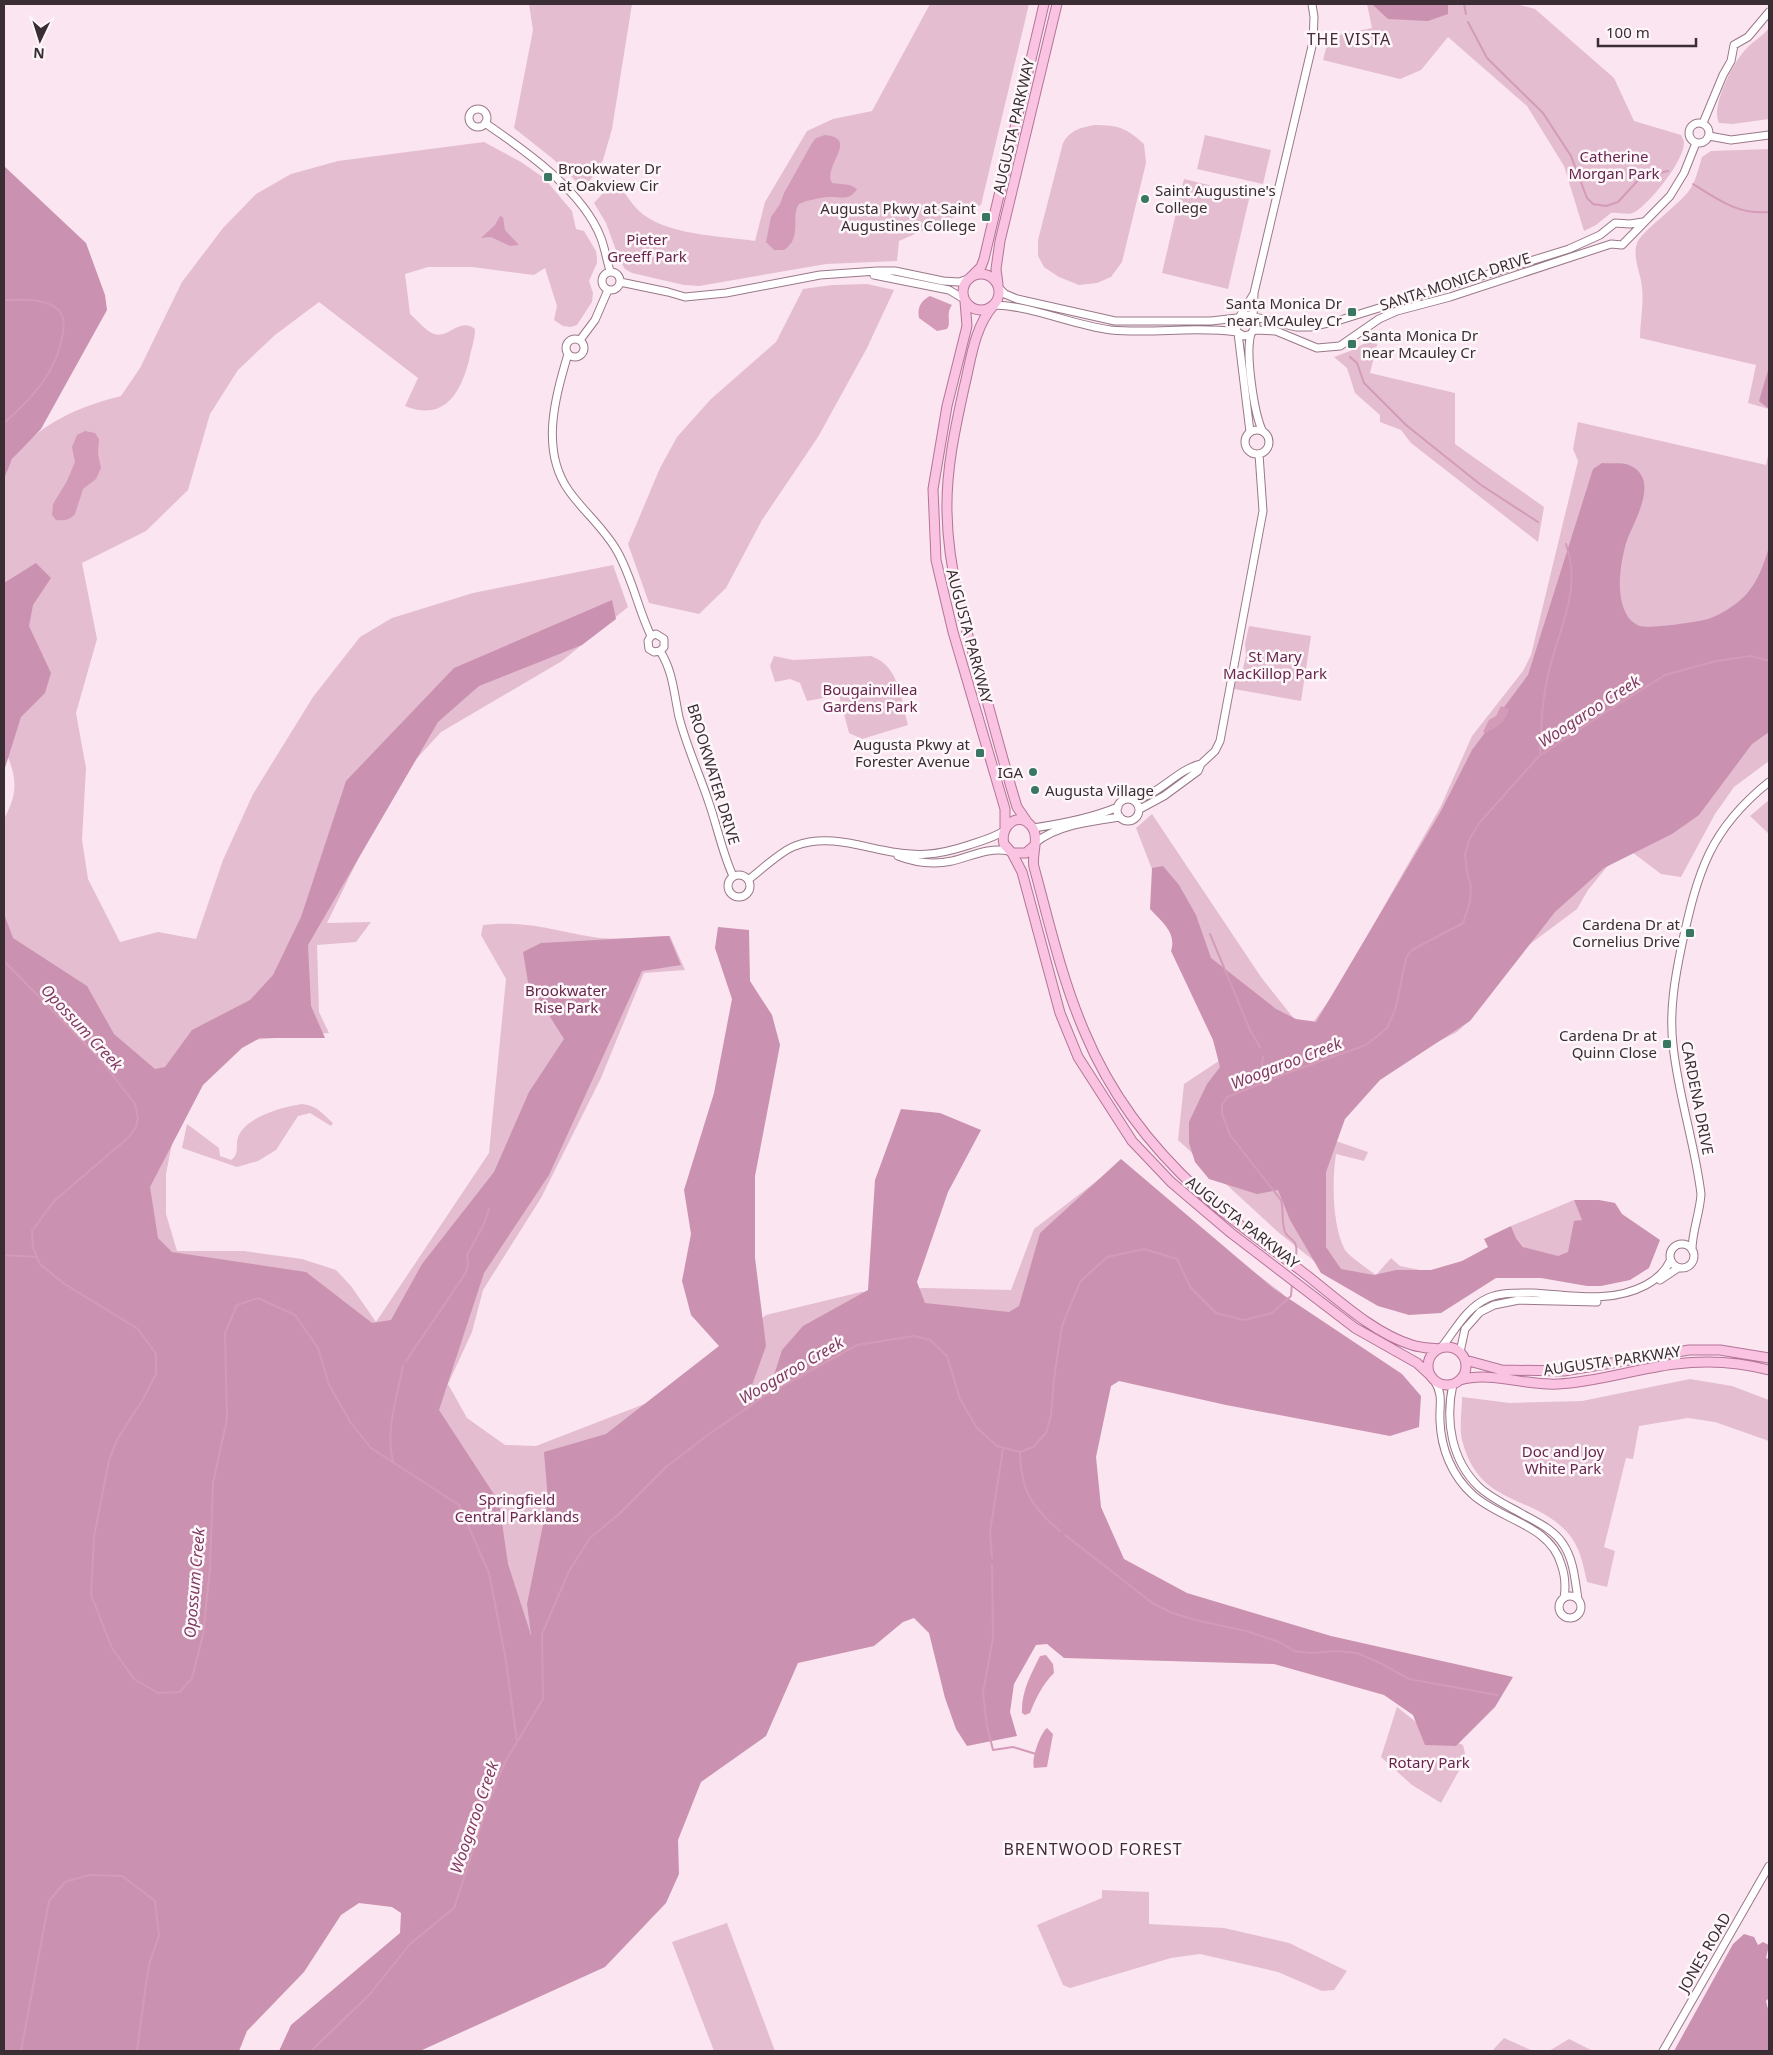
<svg xmlns="http://www.w3.org/2000/svg" width="1773" height="2055" font-family="'Noto Sans',sans-serif">
<style>
.green{fill:#e4bdd1}
.forest{fill:#ca92b0}
.water{fill:#d49bb9}
.lines{fill:none;stroke-linecap:round;stroke-linejoin:round}
.stream{stroke:#d49bb9;stroke-width:2}
.tertiary-casing{stroke:#997889;stroke-width:9}
.primary-casing{stroke:#b47497;stroke-width:11}
.tertiary{stroke:#fff;stroke-width:7}
.primary{stroke:#f9c3e1;stroke-width:9}
.poi-dot{fill:#3a7763;stroke:#fef7fa;stroke-width:2}
.labels{text-anchor:middle;dominant-baseline:central;stroke-width:5;stroke-linejoin:round;paint-order:stroke}
.street-label{font-size:15px;fill:#3a2d34;stroke:#fef7fa}
.park-label{font-size:15px;fill:#68254e;stroke:#fef7fa}
.poi-label{font-size:15px;fill:#3a2d34;stroke:#fef7fa;text-anchor:end}
.neighbourhood-label{font-size:16px;letter-spacing:1px;fill:#442938;stroke:#fef7fa}
.water-label{font-size:16px;font-style:italic;fill:#7f3a62;stroke:#fef7fa}
</style>
<rect width="100%" height="100%" fill="#fbe5f0"/>
<path class="green" d="M529 4H632L612 129 603 160 588 184H579L553 159 514 128 533 30Z
M930 4H1029L981 205 899 241 897 261 826 264 699 286 684 285 632 273 625 269 620 261 606 223 594 203 613 182H617C624 191 630 202 638 210 663 235 721 236 755 241L765 202 807 131 833 119 872 111Z
M1367 4H1516L1535 9 1614 78 1634 121 1681 135C1682 138 1684 140 1684 142 1685 160 1650 203 1635 212 1628 216 1619 212 1611 213L1596 225 1584 231 1564 166 1527 106 1448 37 1421 70 1400 79 1323 60 1329 37 1372 28Z
M1769 28V119L1733 124 1719 123C1710 107 1734 61 1746 49 1753 41 1763 36 1769 28Z
M1094 125C1119 125 1126 128 1144 144L1146 163 1122 262 1111 277 1097 283 1079 285 1059 277 1044 267 1038 256V240L1063 143C1070 130 1080 128 1094 125Z
M1205 135 1271 150 1263 184 1197 169Z
M484 142 521 162 544 178 572 211 576 229 584 231 596 251 597 258V263L589 281 593 293 592 302 577 325 571 327 563 326 554 320 557 306 545 268 534 275 472 267H428L405 274 410 314C417 320 426 331 434 334 449 339 459 317 475 329 475 339 471 350 469 360 461 393 444 422 405 406L418 378 319 302 275 335 238 370 210 414 188 490 146 531 82 563 97 639 76 713 86 768 82 840 88 879 120 942 158 932 196 939 223 860 253 794 313 697 360 637 392 618 473 593 613 565 628 607 562 661 441 732 410 766 378 818 327 923 371 922 356 942 317 945 319 1012 329 1033 234 1042 182 1092 166 1174V1214L177 1251H244L302 1259 336 1270 351 1286 376 1322 489 1153 506 979 481 935 483 925C527 920 551 930 593 937 613 941 648 936 670 936L685 970 644 973 601 1078 541 1198 483 1290 472 1332 448 1384 467 1418 505 1445 536 1446 647 1403 701 1373 766 1315 861 1292 924 1288 1011 1290 1034 1229 1123 1161 1199 1230 1283 1294 1268 1307 1053 1324 803 1367 689 1429 536 1621 498 1696 215 1427 4 942V819C19 791 17 777 4 748V479C7 472 9 463 13 458 39 423 81 406 121 396L140 368 182 282 223 228 256 194 291 174 338 161Z
M1769 149V409L1748 403 1756 365 1640 338C1640 322 1644 304 1642 288 1641 273 1632 258 1637 243 1640 233 1678 205 1688 192 1696 182 1698 169 1702 157L1711 151Z
M1184 179 1250 195 1228 289 1162 273Z
M867 284 894 290 867 348 818 437 762 520 726 588 699 614 649 603 628 544 660 468 677 437 711 399 776 342 803 289 832 285Z
M1381 329 1370 373 1455 393V444L1544 507 1538 542 1411 443 1401 430 1380 422V415L1355 393 1347 368 1334 357 1355 349 1368 341Z
M1578 422 1766 465 1769 451V761L1734 787 1715 814 1681 877 1661 874 1624 846 1588 890 1577 909 1510 959 1472 1018 1457 1032 1422 1050 1375 1079 1340 1116 1330 1139 1368 1152 1364 1161 1336 1154C1332 1180 1332 1226 1345 1250 1350 1257 1368 1269 1376 1275L1391 1258 1400 1266 1420 1270 1406 1313 1328 1272 1278 1232 1178 1140 1184 1084 1237 1049 1207 1011 1136 828 1152 814 1261 977 1295 1020 1314 1021 1337 989 1441 806 1472 736 1523 671 1531 655 1578 461 1573 449Z
M1249 626 1311 636 1301 701 1234 689 1235 680 1242 673 1246 656 1245 644Z
M774 656 793 660 871 656C900 666 901 700 908 725L862 739 849 733 839 695 807 701 800 683 790 679 775 682 770 666Z
M1769 800V834L1750 816Z
M302 1104C316 1105 323 1114 333 1123L331 1126 310 1113 298 1116 276 1150 258 1161 237 1167 182 1148 187 1124 219 1148 220 1156 231 1160C241 1153 234 1145 239 1135 248 1116 283 1107 302 1104Z
M1574 1200 1590 1237V1276L1534 1259 1516 1238 1511 1226Z
M1690 1379 1732 1386 1769 1400V1441L1715 1422 1688 1418 1639 1426 1633 1459 1626 1458 1604 1547 1615 1551 1607 1587 1587 1582C1583 1564 1580 1546 1567 1532 1530 1493 1479 1507 1462 1440 1459 1427 1462 1410 1462 1397L1510 1403 1582 1401Z
M1397 1707 1426 1730 1463 1745 1466 1758 1441 1803 1412 1785 1381 1757Z
M1102 1890 1149 1892V1924L1224 1928 1289 1943 1347 1971 1334 1990 1322 1991 1278 1972 1200 1954 1171 1958 1070 1988 1063 1985 1037 1925 1102 1898Z
M727 1923 775 2051H714L672 1942Z
M1504 2038 1533 2051H1492Z
M1569 2039 1593 2051H1549Z"/>
<path class="forest" d="M1372 4H1448V14L1428 21 1388 19Z
M4 166 86 243 105 295 107 310 41 429 12 459 4 479Z
M1769 367V409L1759 401Z
M1602 463C1610 464 1621 462 1629 465 1662 479 1633 522 1626 543 1620 566 1615 596 1628 617 1630 620 1636 625 1640 626 1650 629 1697 622 1708 619 1717 616 1731 608 1738 602 1756 588 1763 567 1769 547V732L1752 744 1699 815 1672 834 1604 868 1555 912 1470 1021 1380 1080 1345 1119 1326 1172V1247L1341 1269 1374 1275 1396 1270H1431L1462 1261 1488 1247 1484 1239 1511 1226 1516 1238 1523 1247 1558 1256 1568 1252 1574 1221 1582 1220 1574 1200H1599L1615 1203 1622 1214 1660 1240 1649 1268 1630 1280 1601 1286H1587L1541 1278H1496L1441 1313 1409 1315 1378 1306 1321 1273 1290 1220 1278 1190 1257 1194 1209 1179 1195 1162 1189 1143V1122L1207 1084 1220 1067 1213 1040 1171 951C1177 933 1162 922 1150 909L1152 868 1163 866 1179 885 1196 915 1211 958 1276 1009 1296 1019 1316 1022 1441 811 1472 750 1528 675 1593 469Z
M36 563 51 578 33 605 29 626 51 673 45 693 21 717 4 771V583Z
M612 600 616 619 582 645 479 686 438 722 308 945 311 1006 325 1038H260L242 1048 203 1085 150 1187 158 1238 172 1252 306 1272 372 1323 391 1320 422 1264 494 1172 529 1092 564 1039 528 982 523 952 541 943 669 936 681 965 642 971 549 1175 484 1273 439 1410 499 1502 508 1564 531 1635 527 1604 548 1500 544 1452 606 1434 719 1346 691 1315 682 1281 691 1234 684 1190 714 1093 732 999 715 948 718 927 749 930 750 981 772 1015 780 1045 755 1176V1258L766 1346 751 1388 759 1394 769 1391 782 1350 803 1326 868 1290 875 1180 901 1109 940 1113 981 1130 948 1192 917 1282 925 1303 1009 1312 1019 1306 1040 1233 1121 1159 1273 1288 1402 1374 1421 1396 1419 1427 1390 1436 1226 1405 1119 1381 1111 1386 1096 1457 1101 1507 1124 1559 1187 1593 1331 1636 1513 1677 1495 1707 1456 1746 1425 1745 1413 1715 1384 1695 1274 1664 1064 1658 1047 1644 1036 1645 1014 1684 1010 1712 1017 1736 967 1746 956 1729 945 1698 929 1633 914 1618 903 1622 874 1646 798 1663 766 1736 701 1782 678 1840 679 1874 666 1903 605 1967 420 2051H279L291 2025 400 1933 401 1913 392 1907 359 1903 341 1915 304 1972 247 2031 239 2051H4V891V914L13 938 87 986 114 1034 155 1069 165 1067 192 1030 250 1000 273 975 301 917 346 781 454 668Z
M1744 1934 1754 1937 1758 1945 1763 1942 1769 1945 1766 1958 1769 1959V1998L1766 2001 1769 2013V2051H1674L1733 1944Z"/>
<path class="water" d="M825 135C860 138 822 167 832 183L850 185 857 189C849 202 840 196 827 197 818 198 808 200 799 204 790 217 803 238 784 250H774L766 242 771 217 780 204 784 193 812 143 816 138Z
M500 216 503 217 505 230 519 245 510 246 491 237 481 238 495 225Z
M930 296 952 305C945 315 952 322 947 329L937 331 919 318C917 307 921 301 930 296Z
M85 431 95 433 99 439 98 454 101 468 96 479 83 489 75 514C70 520 64 521 56 520L52 515 53 504 67 481 75 462 72 447 77 435Z
M1501 706 1509 709C1506 722 1496 728 1485 733L1483 732 1489 720 1496 716Z
M1046 1655 1053 1664 1054 1673C1042 1685 1036 1698 1030 1713L1025 1715 1022 1713C1021 1692 1031 1674 1040 1656Z
M1047 1728 1053 1734 1047 1767 1034 1768C1031 1760 1040 1733 1047 1728Z"/>
<g class="lines">
<path class="stream" d="M1464 4 1466 14
M1468 22 1487 58 1543 113 1571 156 1587 198 1593 204 1606 206 1618 202 1641 177 1668 171
M1693 184C1718 200 1739 215 1769 212
M4 300C20 300 37 298 53 306 63 311 65 322 63 332 58 371 32 398 4 423
M1350 357 1357 363 1364 383 1406 425 1481 485 1538 522
M1540 755C1541 727 1542 698 1549 671 1557 636 1575 603 1571 566 1570 559 1568 551 1566 544
M1210 934 1250 1030 1260 1047
M4 961 100 1059 135 1104 138 1118 136 1127 129 1137 54 1201 32 1231 33 1248 40 1264 63 1283 138 1329 156 1354V1374L143 1399 118 1438 109 1460 94 1537 91 1595 112 1648 134 1679 158 1693 180 1692 192 1678 203 1635 210 1568 213 1483 227 1419 225 1333 237 1305 258 1298 295 1315 318 1348 329 1385 351 1423 371 1448 459 1505 489 1573 505 1655 517 1741
M1256 1086 1261 1073 1263 1057
M4 1255 36 1257
M1295 1263C1296 1257 1298 1249 1295 1243 1293 1239 1287 1237 1285 1232 1281 1221 1284 1211 1281 1200L1230 1135 1222 1114V1105L1227 1097 1298 1069 1366 1045 1387 1028 1396 1007 1406 958 1412 950 1463 923 1470 902 1471 886 1467 872 1465 854 1470 838 1480 822 1539 756 1609 710 1665 675 1716 661 1751 656 1769 661
M406 1361 465 1274 468 1265 467 1255 483 1226 489 1209
M1020 1452C1021 1491 1031 1506 1060 1531
M393 1462C385 1431 397 1397 403 1366
M1065 1535 1151 1602 1170 1612 1195 1620 1246 1631 1279 1642 1294 1651 1311 1653 1334 1651 1357 1653 1380 1663 1409 1679 1497 1695
M992 1558 990 1532 1003 1449
M992 1564 993 1638 983 1693 987 1726 993 1750 1013 1747 1036 1754
M21 2051 49 1901 65 1882 89 1875 122 1876 155 1901 159 1936 150 1961 146 1984 137 2051
M311 2051 370 1994 410 1944 454 1908 488 1804 505 1762 543 1699 542 1634 569 1571 590 1538 619 1514 666 1467 709 1434 766 1395 857 1345 914 1336 930 1340 947 1356 960 1399 977 1428 997 1446 1020 1452 1033 1447 1046 1433 1051 1415 1054 1379 1062 1326 1080 1282 1107 1257 1144 1249 1177 1259 1191 1288 1216 1313 1243 1320 1272 1313 1291 1296 1292 1283"/>
<defs>
<path id="tertiary" d="M469 118a9 9 0 1 1 18 0a9 9 0 1 1-18 0Z
M1689 133a10 10 0 1 1 20 0a10 10 0 1 1-20 0Z
M485 123C526 151 583 191 601 238 605 249 607 261 610 271
M1703 123 1723 75 1731 61 1734 45 1748 37 1769 12
M1709 136 1731 140 1769 135
M602 281a9 9 0 1 1 18 0a9 9 0 1 1-18 0Z
M874 275 949 290 964 299
M620 282 668 292 685 297 726 293 820 275 877 271H895L943 281 959 282 968 279
M999 288 1005 294 1017 299 1115 321H1211L1237 318
M994 305C1034 306 1071 325 1111 330 1153 334 1195 326 1237 332
M1240 316 1253 295
M1253 317 1254 293 1313 42 1314 17 1312 4
M1255 319 1256 326 1251 334 1244 336 1237 332 1235 322 1243 314 1296 327H1310L1337 321 1569 249 1600 235 1615 223 1630 224 1643 222
M1255 330 1276 331 1317 348 1340 346 1379 319 1397 311 1450 297 1611 244 1622 245 1670 196 1684 173 1696 143
M1238 333 1250 432
M1251 334C1245 353 1254 412 1262 430
M566 348a9 9 0 1 1 18 0a9 9 0 1 1-18 0Z
M580 340 595 320 608 290
M568 354C555 398 540 450 569 491 584 512 604 528 617 551 632 577 638 609 651 636
M1245 442a12 12 0 1 1 24 0a12 12 0 1 1-24 0Z
M651 636 656 634 664 639V647L660 651
M651 636 648 641 649 649 654 652 660 651
M660 651C673 671 674 694 679 717 686 745 699 773 708 800 717 825 722 852 733 876
M1117 810a11 11 0 1 1 22 0a11 11 0 1 1-22 0Z
M1134 800C1161 794 1176 770 1201 764
M1140 809 1164 796 1198 771 1201 764 1215 751 1220 741 1263 511 1259 454
M1033 828C1061 824 1092 818 1118 807
M1035 843C1057 825 1092 821 1120 817
M898 856C916 863 933 865 952 861 972 856 989 847 1009 851
M728 886a11 11 0 1 1 22 0a11 11 0 1 1-22 0Z
M748 880C760 871 782 850 795 846 824 835 853 844 882 850 915 857 936 856 969 845 981 841 993 838 1004 831
M1670 1256a12 12 0 1 1 24 0a12 12 0 1 1-24 0Z
M1692 1250C1692 1231 1700 1213 1701 1194 1695 1144 1678 1095 1673 1045 1669 1011 1675 977 1682 944 1698 872 1709 830 1769 782
M1660 1280 1678 1268
M1441 1348C1456 1329 1466 1308 1488 1298 1502 1292 1518 1293 1533 1293 1572 1295 1610 1304 1646 1285 1657 1279 1665 1272 1670 1261
M1460 1352 1465 1329 1480 1312 1494 1305 1519 1300 1597 1302
M1434 1380C1444 1396 1439 1404 1440 1421 1441 1449 1452 1476 1473 1495 1501 1520 1550 1525 1561 1564 1565 1575 1566 1586 1564 1598
M1453 1384C1445 1420 1451 1460 1479 1487 1490 1497 1504 1504 1517 1511 1534 1521 1553 1528 1563 1544 1574 1560 1575 1581 1578 1599
M1559 1607a11 11 0 1 1 22 0a11 11 0 1 1-22 0Z
M1663 2051 1769 1866"/>
<path id="primary" d="M963 292a18 18 0 1 1 36 0a18 18 0 1 1-36 0Z
M970 278 981 267 984 259 1044 4
M998 284 996 269 1000 241 1057 4
M965 301 967 326 947 406 933 489 936 560 953 632 1005 809V828
M993 306C974 328 971 360 964 388 955 429 946 470 947 512 948 575 968 637 986 697 996 734 1006 771 1017 807L1028 823
M1034 846 1026 853H1012L1004 844C999 825 1020 810 1032 827 1040 838 1031 855 1034 867 1049 922 1062 980 1085 1033 1110 1093 1151 1147 1199 1191 1230 1220 1266 1244 1300 1270 1333 1295 1372 1333 1412 1345 1421 1348 1430 1348 1438 1349
M1012 853 1022 872 1060 1013 1078 1057 1132 1141 1171 1182 1231 1233 1355 1328 1417 1363 1431 1376
M1428 1366a19 19 0 1 1 38 0a19 19 0 1 1-38 0Z
M1465 1360 1502 1370 1564 1371 1689 1350H1720L1769 1358
M1460 1380C1492 1371 1525 1386 1558 1384 1597 1382 1635 1369 1675 1364 1706 1360 1739 1362 1769 1370"/>
</defs>
<use href="#tertiary" class="tertiary-casing"/>
<use href="#primary" class="primary-casing"/>
<use href="#tertiary" class="tertiary"/>
<use href="#primary" class="primary"/>
</g>
<g class="poi-dot">
<rect x="543" y="172" width="10" height="10" rx="2.5"/>
<circle cx="1145" cy="199" r="5"/>
<rect x="981" y="212" width="10" height="10" rx="2.5"/>
<rect x="1347" y="307" width="10" height="10" rx="2.5"/>
<rect x="1347" y="339" width="10" height="10" rx="2.5"/>
<rect x="975" y="748" width="10" height="10" rx="2.5"/>
<circle cx="1033" cy="772" r="5"/>
<circle cx="1035" cy="790" r="5"/>
<rect x="1685" y="928" width="10" height="10" rx="2.5"/>
<rect x="1662" y="1039" width="10" height="10" rx="2.5"/>
</g>
<g class="labels">
<g class="street-label">
<text transform="translate(1013 126) rotate(-77)">AUGUSTA PARKWAY</text>
<text transform="translate(1455 281) rotate(-18)">SANTA MONICA DRIVE</text>
<text transform="translate(970 636) rotate(75)">AUGUSTA PARKWAY</text>
<text transform="translate(714 774) rotate(73)">BROOKWATER DRIVE</text>
<text transform="translate(1698 1098) rotate(79)">CARDENA DRIVE</text>
<text transform="translate(1243 1222) rotate(38)">AUGUSTA PARKWAY</text>
<text transform="translate(1612 1360) rotate(-8)">AUGUSTA PARKWAY</text>
<text transform="translate(1704 1952) rotate(-60)">JONES ROAD</text>
</g>
<g class="park-label">
<text x="1614" y="156">Catherine<tspan x="1614" dy="17">Morgan Park</tspan></text>
<text x="647" y="239">Pieter<tspan x="647" dy="17">Greeff Park</tspan></text>
<text x="1275" y="656">St Mary<tspan x="1275" dy="17">MacKillop Park</tspan></text>
<text x="870" y="689">Bougainvillea<tspan x="870" dy="17">Gardens Park</tspan></text>
<text x="566" y="990">Brookwater<tspan x="566" dy="17">Rise Park</tspan></text>
<text x="1563" y="1451">Doc and Joy<tspan x="1563" dy="17">White Park</tspan></text>
<text x="517" y="1499">Springfield<tspan x="517" dy="17">Central Parklands</tspan></text>
<text x="1429" y="1762">Rotary Park</text>
</g>
<g class="poi-label">
<text x="558" y="168" text-anchor="start">Brookwater Dr<tspan x="558" dy="17">at Oakview Cir</tspan></text>
<text x="1155" y="190" text-anchor="start">Saint Augustine's<tspan x="1155" dy="17">College</tspan></text>
<text x="976" y="208">Augusta Pkwy at Saint<tspan x="976" dy="17">Augustines College</tspan></text>
<text x="1342" y="303">Santa Monica Dr<tspan x="1342" dy="17">near McAuley Cr</tspan></text>
<text x="1362" y="335" text-anchor="start">Santa Monica Dr<tspan x="1362" dy="17">near Mcauley Cr</tspan></text>
<text x="970" y="744">Augusta Pkwy at<tspan x="970" dy="17">Forester Avenue</tspan></text>
<text x="1023" y="772">IGA</text>
<text x="1045" y="790" text-anchor="start">Augusta Village</text>
<text x="1680" y="924">Cardena Dr at<tspan x="1680" dy="17">Cornelius Drive</tspan></text>
<text x="1657" y="1035">Cardena Dr at<tspan x="1657" dy="17">Quinn Close</tspan></text>
</g>
<g class="neighbourhood-label">
<text x="1349" y="39">THE VISTA</text>
<text x="1093" y="1849">BRENTWOOD FOREST</text>
</g>
<g class="water-label">
<text transform="translate(1589 711) rotate(-33)">Woogaroo Creek</text>
<text transform="translate(82 1027) rotate(47)">Opossum Creek</text>
<text transform="translate(1286 1063) rotate(-21)">Woogaroo Creek</text>
<text transform="translate(791 1370) rotate(-30)">Woogaroo Creek</text>
<text transform="translate(194 1583) rotate(-85)">Opossum Creek</text>
<text transform="translate(474 1817) rotate(-71)">Woogaroo Creek</text>
</g>
</g>
<rect width="1773" height="2055" fill="none" stroke="#3a2d34" stroke-width="10"/>
<g transform="translate(40 40) rotate(184)" stroke="#fef7fa" stroke-width="4" paint-order="stroke">
<path d="M0-4L9 19L0 12L-9 19Z" fill="#3a2d34"/>
<text y="-8" font-size="14" font-weight="bold" text-anchor="middle" fill="#3a2d34">N</text>
</g>
<path d="M1598 38v8h98v-8" fill="none" stroke="#3a2d34" stroke-width="2.5"/>
<text x="1606" y="38" font-size="15" fill="#3a2d34" stroke="#fef7fa" stroke-width="4" paint-order="stroke">100 m</text>
</svg>
